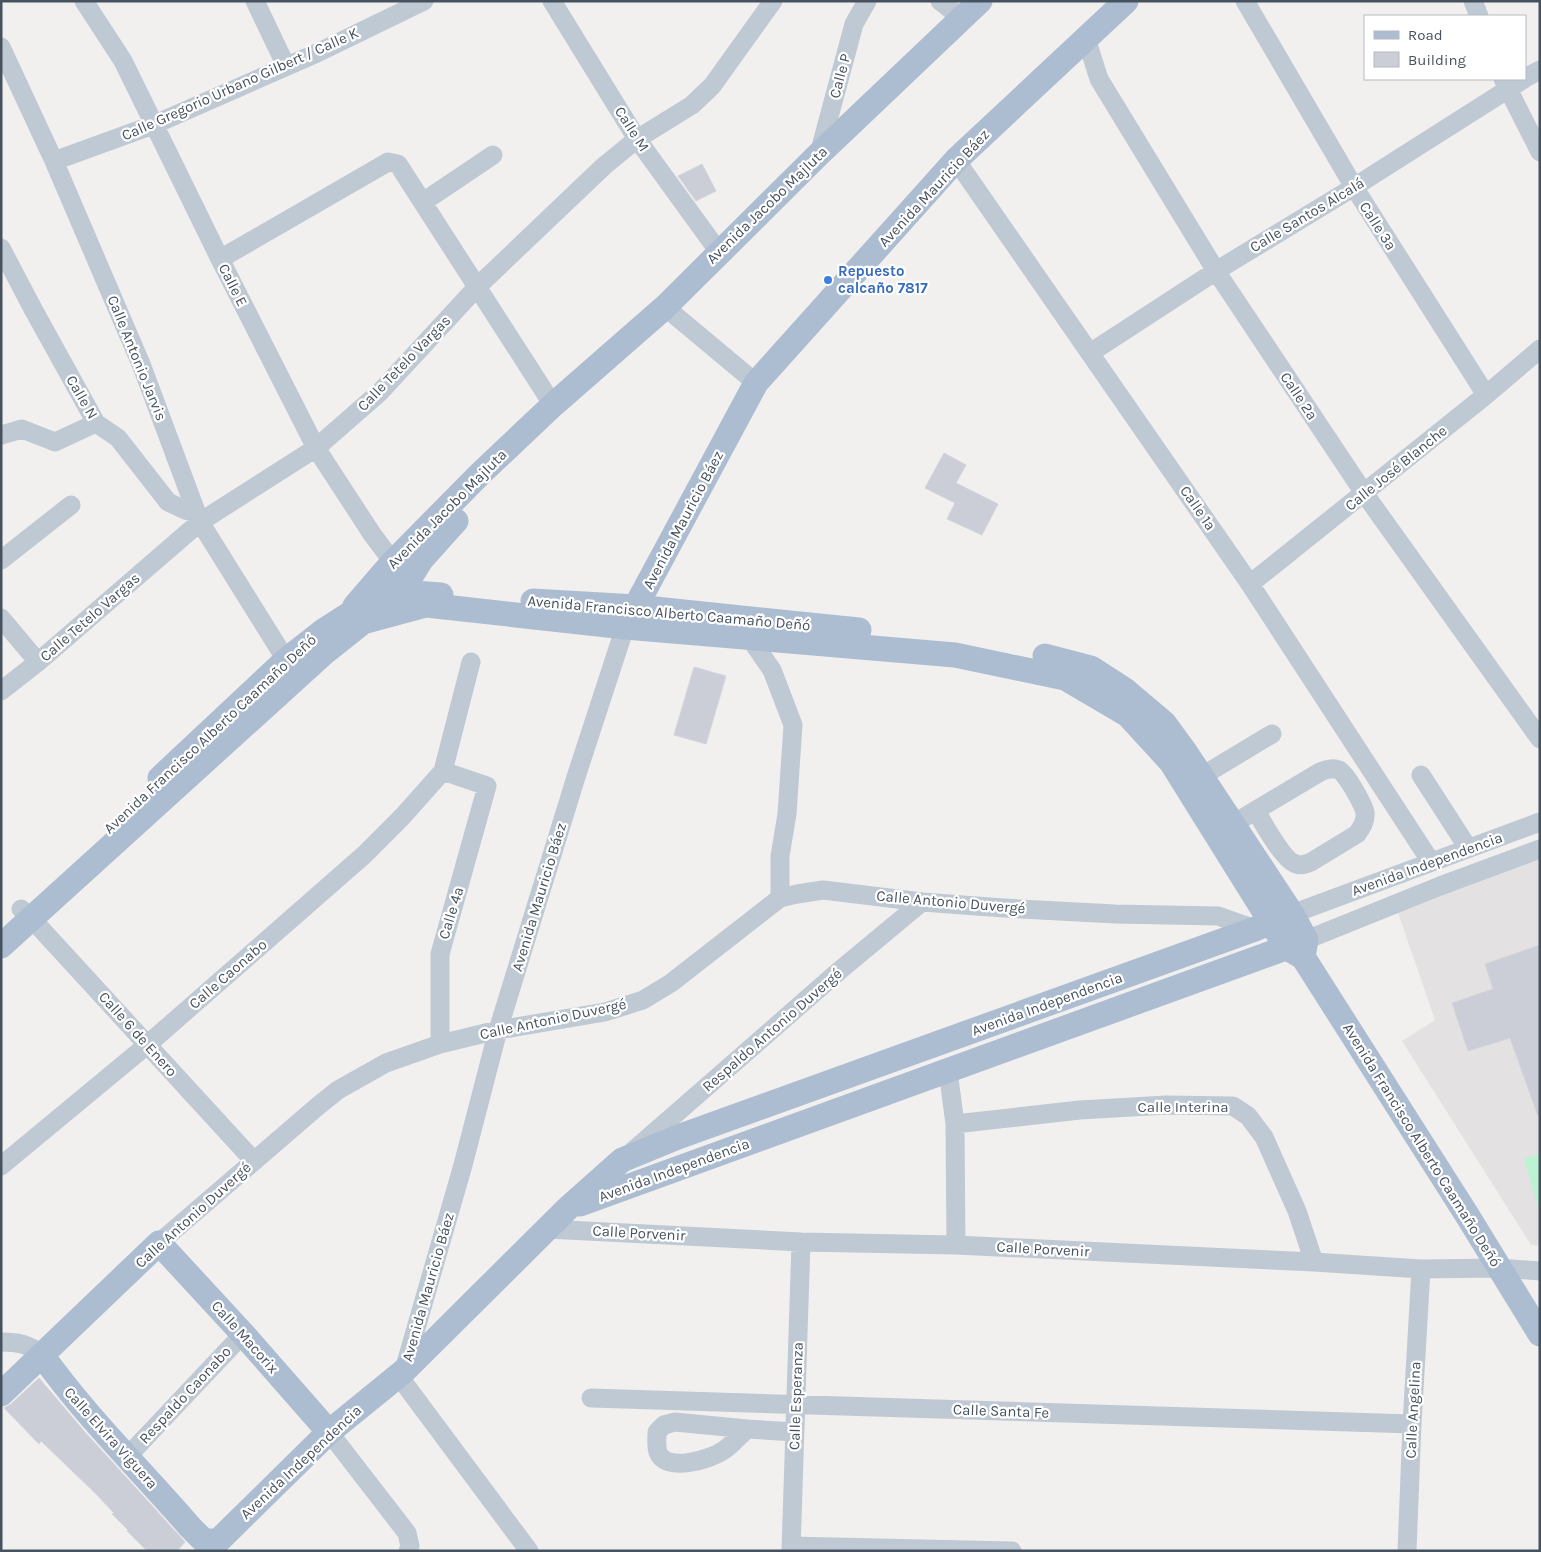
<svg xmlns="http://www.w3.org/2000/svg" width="1541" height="1552" font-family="Karla,sans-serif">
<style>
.education{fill:#e3e1e1}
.green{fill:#bbf3d3}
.building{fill:#cbced6;stroke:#d3d5dc}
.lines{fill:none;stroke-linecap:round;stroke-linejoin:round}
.minor{stroke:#bfc9d3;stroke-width:19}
.major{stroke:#adbdd1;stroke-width:25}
.shop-dot{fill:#3f7fe0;stroke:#fff;stroke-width:2}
.labels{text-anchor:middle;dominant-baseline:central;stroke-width:4.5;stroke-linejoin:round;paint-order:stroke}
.street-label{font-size:15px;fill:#46525f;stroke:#fff}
.shop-label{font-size:15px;font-weight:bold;fill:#366cbe;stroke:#fff;text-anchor:start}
</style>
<rect width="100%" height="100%" fill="#f2f0ef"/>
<path class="education" d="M1540 857V1246L1531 1245 1402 1041 1435 1020 1397 910Z"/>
<path class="green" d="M1540 1154V1213L1524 1159Z"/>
<path class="building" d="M702 164 716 191 696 201 678 176Z
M944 453 966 465 956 483 998 504 982 535 947 519 955 503 925 488Z
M694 667 726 676 706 744 674 735Z
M1540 945V1116H1538L1510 1038 1468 1051 1452 1003 1493 989 1485 964Z
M39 1378 84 1431 185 1542 177 1551H147L127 1531 128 1530 112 1514 114 1513 95 1493 41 1441 39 1444 4 1408 11 1404Z"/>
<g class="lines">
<path class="minor" d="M84 1 123 61 220 259 316 448 372 534 393 562
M255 1 286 66
M552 1 637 139 719 252
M940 1 963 19
M1245 1 1354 187 1486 395
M1473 1 1479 16
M1086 38 1099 79 1216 271 1364 493 1540 739
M1 47 54 161 141 364 200 522 286 660
M1525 78 1540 70
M1503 79 1540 152
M819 154 854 24 867 1
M956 160 1250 584 1431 862
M54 161 153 125 317 53 424 1
M423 202 493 155
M1 248 33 309 96 423 118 438 168 502 185 510 197 513
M220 259 388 162 398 164 553 405
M665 307 756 383
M1090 353 1216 271 1354 187 1524 79
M1 435 22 429 55 442 96 423
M1 560 71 505
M1250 584 1486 395 1540 349
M1 618 38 662
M749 637 772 670 793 725 787 814 780 856V898
M1 691 38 662 200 522 316 448 380 392 478 286 604 166 637 139 692 105 712 86 773 1
M443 771 471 662
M1421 775 1468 848
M1202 776 1272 734
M1233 824 1320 772C1325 770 1332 767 1339 770 1346 773 1363 804 1365 812 1366 821 1362 827 1357 834L1311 862C1306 864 1301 866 1296 864 1284 861 1263 823 1256 811
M21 909 31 918 254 1161
M1292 914 1540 822
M1306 940 1440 886 1540 849
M440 1044V954L487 786 443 771
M948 1071 955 1124 956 1245
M955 1124 1080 1110 1166 1105 1233 1106 1248 1116 1264 1137 1297 1211 1314 1262
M633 1151 839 971 922 902
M1 1166 147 1045 364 855 402 817 443 771
M547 1229 801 1242 956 1245 1314 1262 1421 1269 1499 1268 1540 1271
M159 1243 318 1106 338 1090 386 1063 440 1044 498 1030 605 1012 643 1000 671 983 780 898 797 894 823 890 922 902 1004 908 1115 914 1218 916 1255 929
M1 1342C18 1342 29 1344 42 1355
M404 1370 463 1165 498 1030 576 777 625 627
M398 1375 529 1551
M591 1398 1412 1424
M747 1429C739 1436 732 1445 724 1450 710 1460 665 1473 658 1452 656 1446 657 1438 657 1432L664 1425 675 1422 747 1429 795 1432
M329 1432 407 1533 410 1546 408 1551
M127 1457 243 1334
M791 1546 1012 1551
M791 1551 801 1242
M1407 1551 1412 1424 1421 1269"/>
<path class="major" d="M401 592 421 560 456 521
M533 601 636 607 859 630
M355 606 393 562 481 473 553 405 665 307 819 154 980 1
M629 619 756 383 956 160 1126 1
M1045 656 1091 668 1125 690 1164 723 1186 753 1292 914 1306 940 1303 957
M160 778 286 660 323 631 373 599 401 592 441 595
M1 946 324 653 363 622 426 605 625 627 955 655 1065 678 1128 715 1171 762 1287 948 1303 957 1467 1215 1540 1334
M580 1204 1302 942
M42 1355C86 1417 141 1470 190 1527L204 1541H218
M1 1394 159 1243 243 1334 329 1432
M208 1551 329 1432 404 1371 568 1208 622 1160 678 1137 1255 929 1287 916"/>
</g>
<circle class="shop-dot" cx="828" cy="280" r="5"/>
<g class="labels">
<g class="street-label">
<text transform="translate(840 76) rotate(-75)">Calle P</text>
<text transform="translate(240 84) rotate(-24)">Calle Gregorio Urbano Gilbert / Calle K</text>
<text transform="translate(632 129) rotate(57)">Calle M</text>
<text transform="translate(934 188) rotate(-47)">Avenida Mauricio Báez</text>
<text transform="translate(767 205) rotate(-44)">Avenida Jacobo Majluta</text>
<text transform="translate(1307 215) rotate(-31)">Calle Santos Alcalá</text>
<text transform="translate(1378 226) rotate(57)">Calle 3ª</text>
<text transform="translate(233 285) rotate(63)">Calle E</text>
<text transform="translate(137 358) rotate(68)">Calle Antonio Jarvis</text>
<text transform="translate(404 363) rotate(-46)">Calle Tetelo Vargas</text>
<text transform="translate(1299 396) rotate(56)">Calle 2ª</text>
<text transform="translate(82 397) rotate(60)">Calle N</text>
<text transform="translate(1396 468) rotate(-39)">Calle José Blanche</text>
<text transform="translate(1198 508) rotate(55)">Calle 1ª</text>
<text transform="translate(447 509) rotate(-45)">Avenida Jacobo Majluta</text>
<text transform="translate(683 520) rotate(-62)">Avenida Mauricio Báez</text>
<text transform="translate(669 613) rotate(5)">Avenida Francisco Alberto Caamaño Deñó</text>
<text transform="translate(90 617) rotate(-41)">Calle Tetelo Vargas</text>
<text transform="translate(210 734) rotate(-43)">Avenida Francisco Alberto Caamaño Deñó</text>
<text transform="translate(1427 864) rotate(-20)">Avenida Independencia</text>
<text transform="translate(539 897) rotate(-73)">Avenida Mauricio Báez</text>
<text transform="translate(951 902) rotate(5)">Calle Antonio Duvergé</text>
<text transform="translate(451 913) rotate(-73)">Calle 4ª</text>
<text transform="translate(228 974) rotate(-41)">Calle Caonabo</text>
<text transform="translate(1047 1004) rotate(-20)">Avenida Independencia</text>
<text transform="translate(553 1019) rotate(-12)">Calle Antonio Duvergé</text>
<text transform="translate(772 1030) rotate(-41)">Respaldo Antonio Duvergé</text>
<text transform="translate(138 1034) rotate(48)">Calle 6 de Enero</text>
<text x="1183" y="1107">Calle Interina</text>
<text transform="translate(1422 1145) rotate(58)">Avenida Francisco Alberto Caamaño Deñó</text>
<text transform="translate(674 1170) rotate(-20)">Avenida Independencia</text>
<text transform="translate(193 1215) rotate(-42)">Calle Antonio Duvergé</text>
<text transform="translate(639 1233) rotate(3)">Calle Porvenir</text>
<text transform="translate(1043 1249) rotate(3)">Calle Porvenir</text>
<text transform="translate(428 1287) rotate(-74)">Avenida Mauricio Báez</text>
<text transform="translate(245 1337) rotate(48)">Calle Macorix</text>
<text transform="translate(185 1395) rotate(-47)">Respaldo Caonabo</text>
<text transform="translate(796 1396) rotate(-88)">Calle Esperanza</text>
<text transform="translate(1413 1410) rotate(-87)">Calle Angelina</text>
<text transform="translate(1001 1411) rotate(2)">Calle Santa Fe</text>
<text transform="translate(111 1438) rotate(48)">Calle Elvira Viguera</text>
<text transform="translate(301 1462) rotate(-43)">Avenida Independencia</text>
</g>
<g class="shop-label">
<text x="838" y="271">Repuesto<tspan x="838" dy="17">calcaño 7817</tspan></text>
</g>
</g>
<rect width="1541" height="1552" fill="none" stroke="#46525f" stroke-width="5"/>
<rect x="1364" y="15" width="162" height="65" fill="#ffffff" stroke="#b5babf"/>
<rect x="1374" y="31" width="25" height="8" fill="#adbdd1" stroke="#b5babf"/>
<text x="1408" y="40" font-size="15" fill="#46525f">Road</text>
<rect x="1374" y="52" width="25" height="15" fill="#cbced6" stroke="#b5babf"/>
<text x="1408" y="65" font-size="15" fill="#46525f">Building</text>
</svg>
